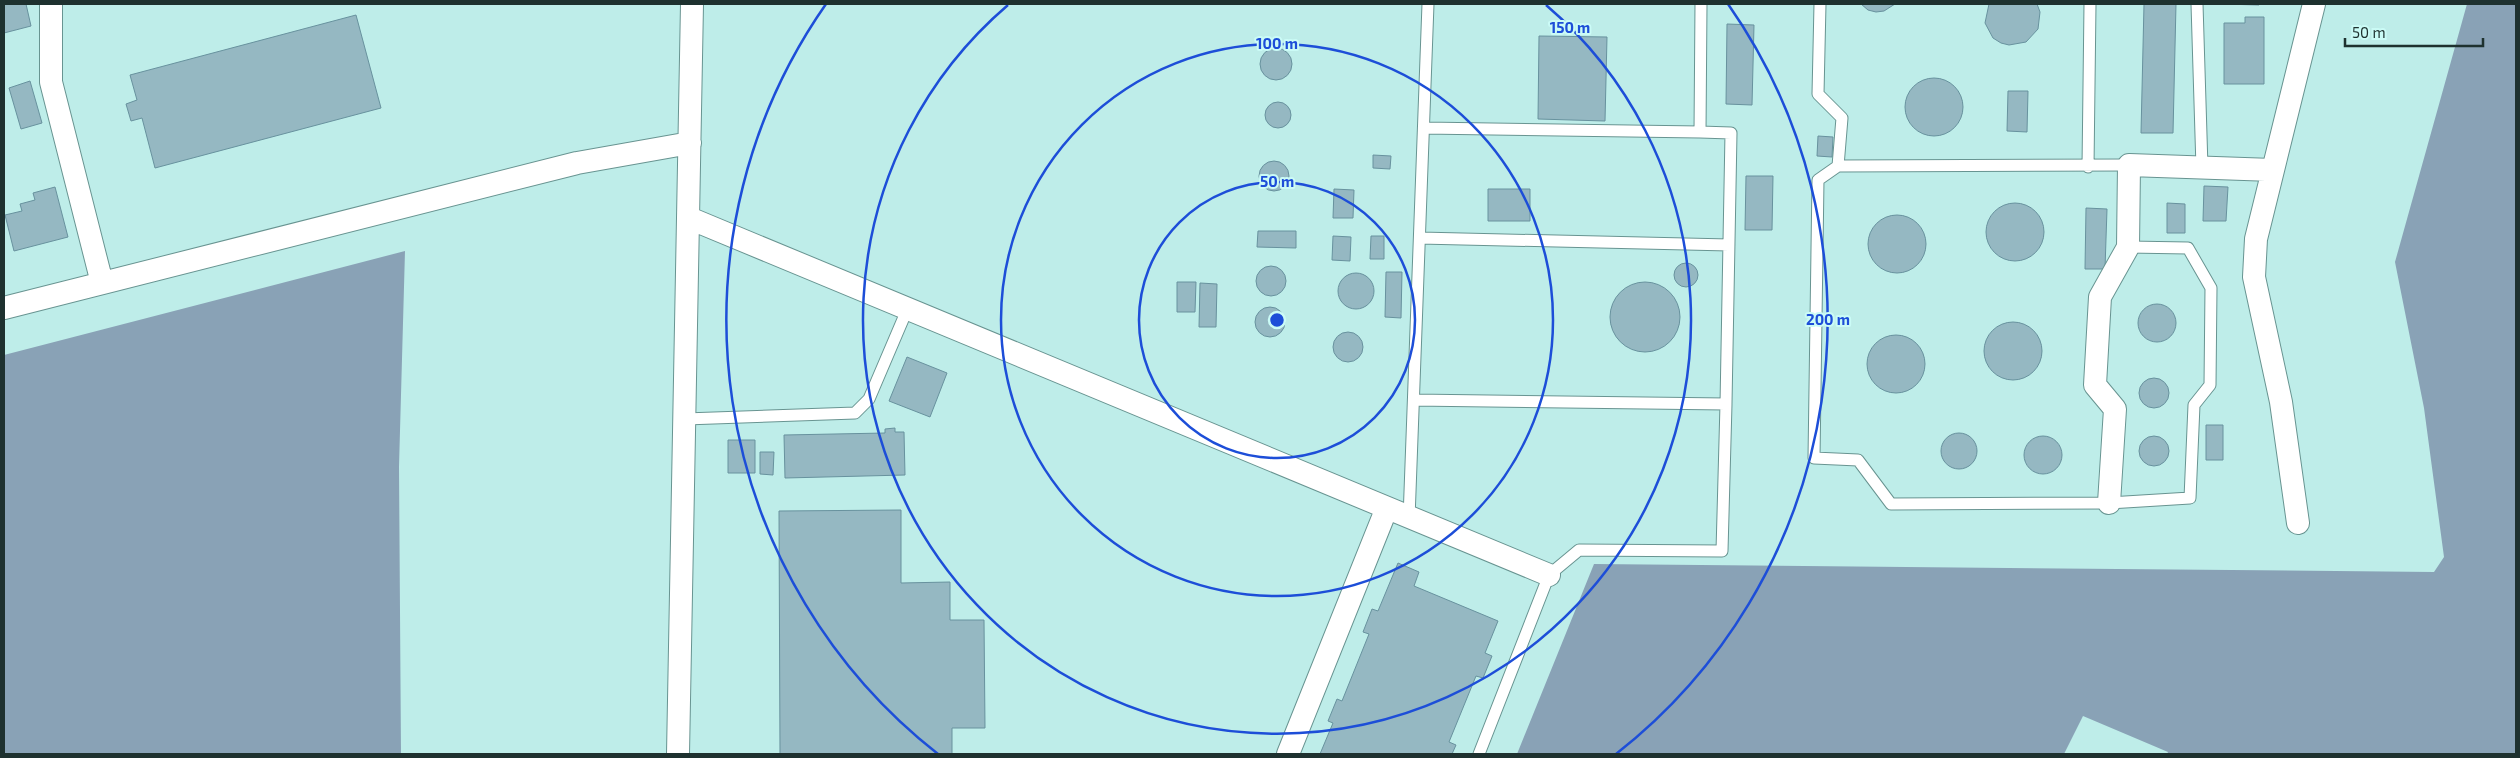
<svg xmlns="http://www.w3.org/2000/svg" width="2520" height="758" font-family="'Exo 2',sans-serif">
<style>
.water{fill:#89a2b6}
.building{fill:#95b8c2;stroke:#68929e}
.lines{fill:none;stroke-linecap:round;stroke-linejoin:round}
.lane-casing{stroke:#689491;stroke-width:13}
.street-casing{stroke:#689491;stroke-width:24}
.lane{stroke:#fff;stroke-width:11}
.street{stroke:#fff;stroke-width:22}
.ring{fill:none;stroke:#1d4ed8;stroke-width:2.5}
.centre{fill:#1d4ed8;stroke:#cbfbf6;stroke-width:2.5}
.ring-label{font-size:15px;text-anchor:middle;font-weight:bold;fill:#1d4ed8;stroke:#cbfbf6;stroke-width:4;stroke-linejoin:round;paint-order:stroke}
</style>
<rect width="100%" height="100%" fill="#beede9"/>
<path class="water" d="M2467 4H2516V754H2167L2168 752 2083 716 2064 754H1517L1594 564 2434 572 2444 557 2424 408 2395 262Z
M405 251 399 467 401 754H4V355Z"/>
<path class="building" d="M4 4H26L31 26 4 33Z
M1861 4H1895L1884 11 1876 12 1868 10Z
M1989 4H2037L2040 12 2038 29 2026 42 2009 45 2001 43 1993 38 1985 23Z
M2144 4H2176L2173 133H2141Z
M2223 4H2259V5Z
M356 15 381 108 155 168 142 118 131 121 126 104 137 100 130 75Z
M2245 17H2264V84H2224V23H2245Z
M1727 24 1754 25 1752 105 1726 104Z
M1539 36 1607 37 1605 121 1538 119Z
M1260 64a16 16 0 1 1 32 0a16 16 0 1 1-32 0Z
M1905 107a29 29 0 1 1 58 0a29 29 0 1 1-58 0Z
M30 81 42 123 21 129 9 88Z
M2008 91H2028L2027 132 2007 131Z
M1265 115a13 13 0 1 1 26 0a13 13 0 1 1-26 0Z
M1818 136 1833 137 1832 157 1817 156Z
M1373 155 1391 156 1390 169 1373 168Z
M1259 176a15 15 0 1 1 30 0a15 15 0 1 1-30 0Z
M1746 176H1773L1772 230H1745Z
M2204 186 2228 187 2226 221H2203Z
M55 187 68 237 14 251 5 215 22 211 20 204 35 200 33 193Z
M1334 189 1354 190 1353 218H1333Z
M1488 189H1530V221H1488Z
M2167 203 2185 204V233H2167Z
M1986 232a29 29 0 1 1 58 0a29 29 0 1 1-58 0Z
M2086 208 2107 209 2105 269H2085Z
M1868 244a29 29 0 1 1 58 0a29 29 0 1 1-58 0Z
M1258 231H1296V248L1257 247Z
M1333 236 1351 237 1350 261 1332 260Z
M1371 236H1384V259H1370Z
M1674 275a12 12 0 1 1 24 0a12 12 0 1 1-24 0Z
M1256 281a15 15 0 1 1 30 0a15 15 0 1 1-30 0Z
M1386 272H1402L1401 318 1385 317Z
M1338 291a18 18 0 1 1 36 0a18 18 0 1 1-36 0Z
M1610 317a35 35 0 1 1 70 0a35 35 0 1 1-70 0Z
M1177 282H1196L1195 312H1177Z
M1200 283 1217 284 1216 327H1199Z
M2138 323a19 19 0 1 1 38 0a19 19 0 1 1-38 0Z
M1255 322a15 15 0 1 1 30 0a15 15 0 1 1-30 0Z
M1984 351a29 29 0 1 1 58 0a29 29 0 1 1-58 0Z
M1333 347a15 15 0 1 1 30 0a15 15 0 1 1-30 0Z
M1867 364a29 29 0 1 1 58 0a29 29 0 1 1-58 0Z
M907 357 947 373 930 417 889 401Z
M2139 393a15 15 0 1 1 30 0a15 15 0 1 1-30 0Z
M2206 425H2223V460H2206Z
M895 428V432H904L905 475 785 478 784 435 885 433V429Z
M1941 451a18 18 0 1 1 36 0a18 18 0 1 1-36 0Z
M2139 451a15 15 0 1 1 30 0a15 15 0 1 1-30 0Z
M2024 455a19 19 0 1 1 38 0a19 19 0 1 1-38 0Z
M728 440H755V473H728Z
M760 452H774L773 475 760 474Z
M901 510V583L950 582V620H984L985 728H952V754H780L779 511Z
M1398 563 1419 572 1414 586 1498 621 1485 653 1492 656 1483 678 1476 676 1449 742 1456 745 1452 754H1320L1333 723 1328 721 1337 699 1342 701 1369 634 1363 632 1372 609 1378 611Z"/>
<g class="lines">
<defs>
<path id="lane" d="M1820 4 1818 94 1842 118 1838 166 1818 180 1814 458 1858 460 1891 504 2109 503 2190 498 2194 405 2210 385 2211 288 2188 248 2128 247
M2197 4 2202 168
M1424 128 1700 132 1701 4
M1838 166 2129 165
M2088 167 2090 4
M1420 238 1729 245
M1414 400 1726 404 1731 133 1700 132
M685 419 855 413 869 399 907 310
M1409 519 1428 4
M1479 754 1549 575 1579 550 1722 551 1726 404"/>
<path id="street" d="M51 4V82L102 283
M689 218 1549 575
M4 308 577 163 690 143
M2109 503 2115 409 2095 385 2100 297 2128 247 2129 165 2273 170
M2298 523 2281 402 2254 277 2256 239 2314 4
M678 754 692 4
M1288 754 1386 510"/>
</defs>
<use href="#lane" class="lane-casing"/>
<use href="#street" class="street-casing"/>
<use href="#lane" class="lane"/>
<use href="#street" class="street"/>
</g>
<g class="ring">
<circle cx="1277" cy="320" r="138"/>
<circle cx="1277" cy="320" r="276"/>
<path d="M1546 5A414 414 0 1 1 1008 5"/>
<path d="M938 754A551 551 0 0 1 826 4M1728 4A551 551 0 0 1 1616 754"/>
</g>
<circle cx="1277" cy="320" r="8" class="centre"/>
<g class="ring-label">
<text x="1570" y="33">150 m</text>
<text x="1277" y="49">100 m</text>
<text x="1277" y="187">50 m</text>
<text x="1828" y="325">200 m</text>
</g>
<rect width="2520" height="758" fill="none" stroke="#1e312f" stroke-width="10"/>
<path d="M2345 38v8h138v-8" fill="none" stroke="#1e312f" stroke-width="2.5"/>
<text x="2352" y="38" font-size="15" fill="#1e312f" stroke="#cbfbf6" stroke-width="4" paint-order="stroke">50 m</text>
</svg>
